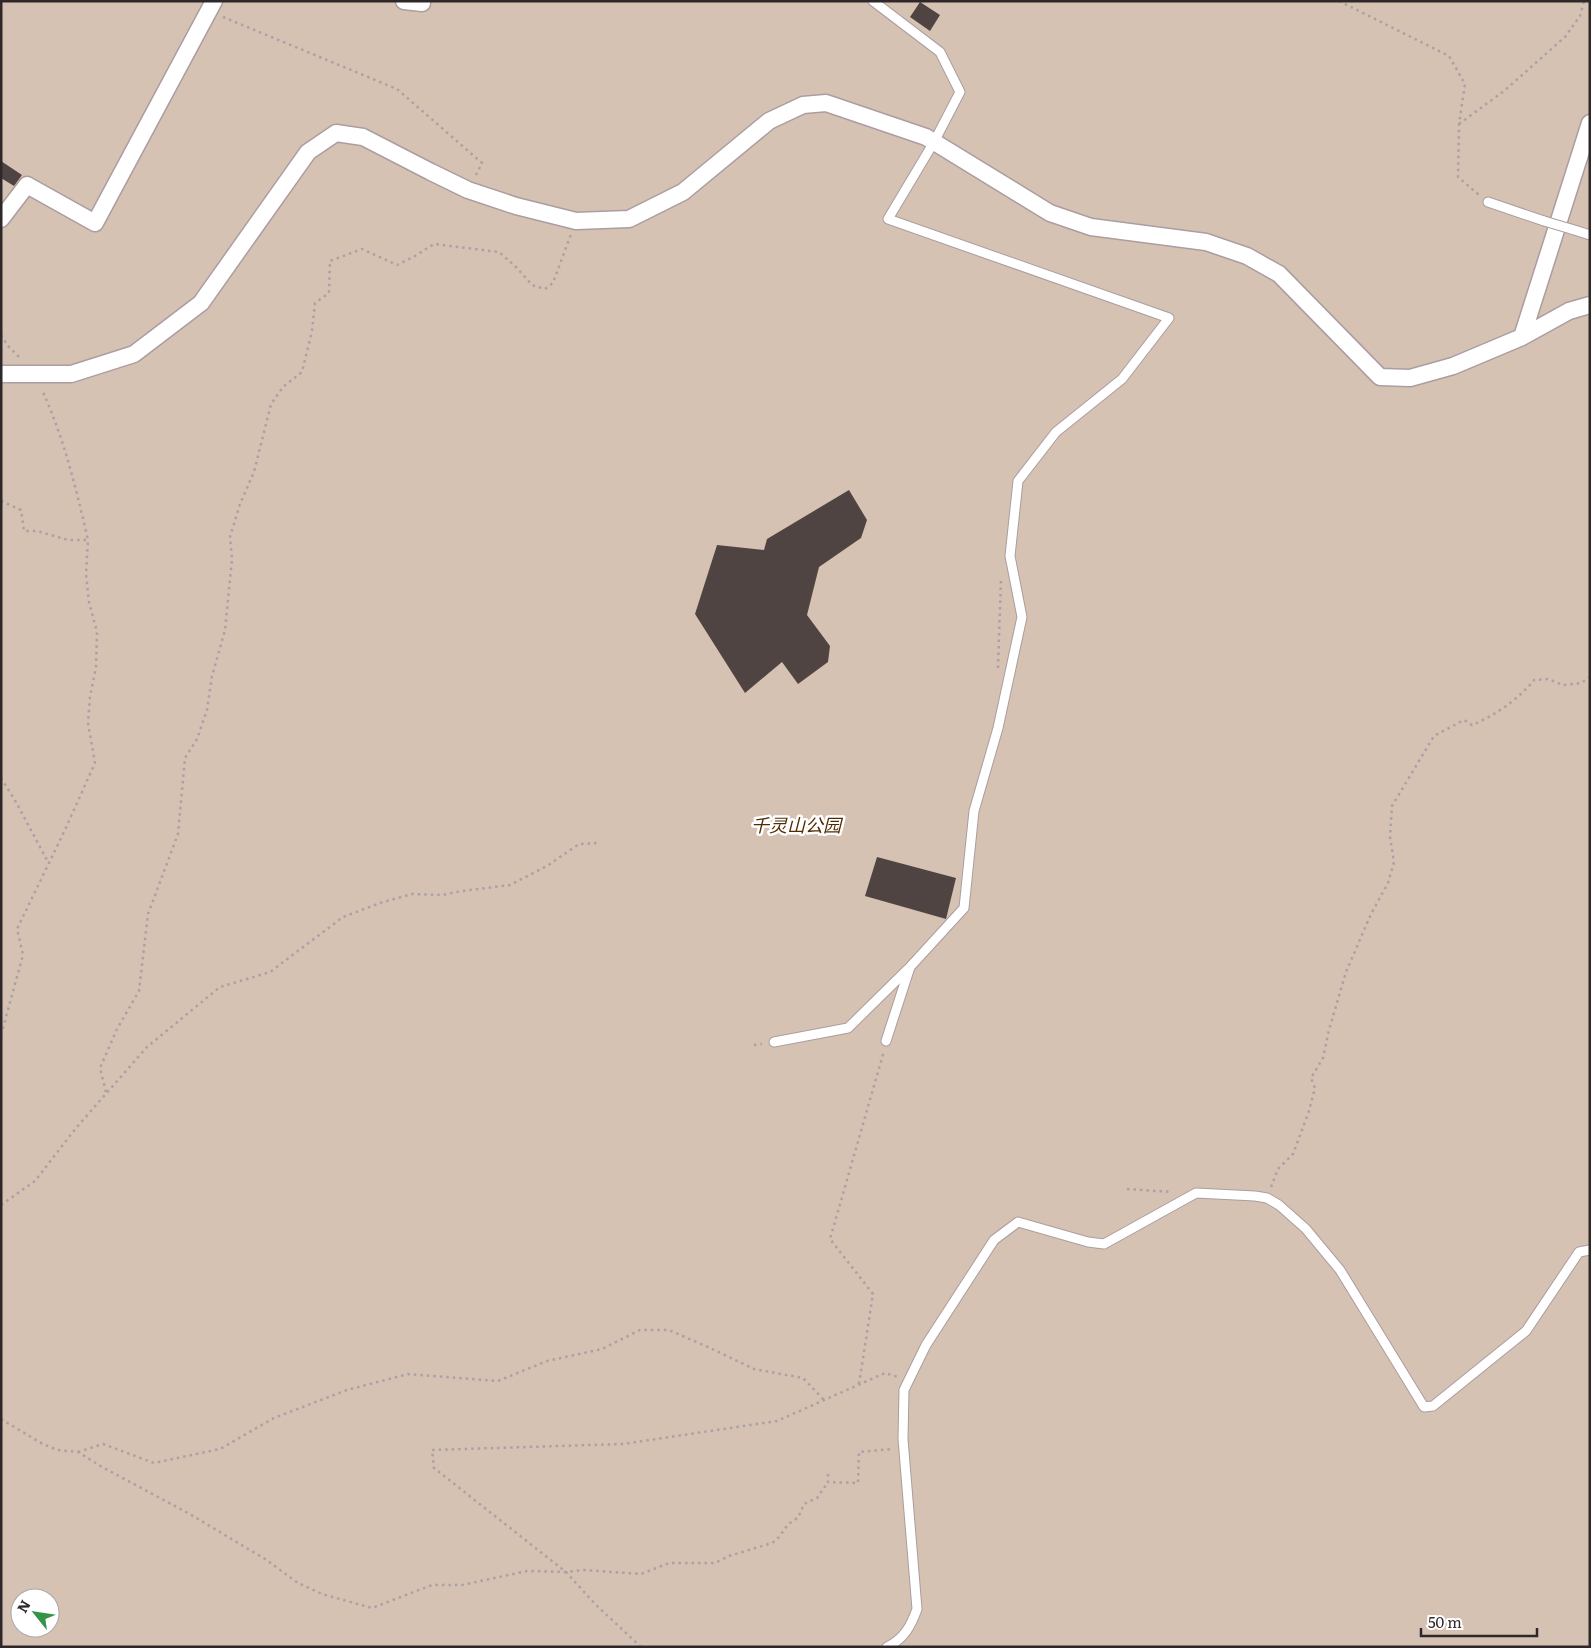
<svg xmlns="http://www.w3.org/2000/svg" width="1591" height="1648" font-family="Literata,'Noto Sans SC',serif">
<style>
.green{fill:#d6c2b3;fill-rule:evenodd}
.building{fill:#504442}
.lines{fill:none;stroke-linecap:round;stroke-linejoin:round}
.lane-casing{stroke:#ab9da0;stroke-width:11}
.street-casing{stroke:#ab9da0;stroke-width:19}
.path{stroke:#aba1a4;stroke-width:2.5;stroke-dasharray:2.5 4;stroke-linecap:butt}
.lane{stroke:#fff;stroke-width:9}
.street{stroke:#fff;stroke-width:16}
.lane-bridge-casing{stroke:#ab9da0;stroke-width:11;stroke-linecap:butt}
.lane-bridge{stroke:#fff;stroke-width:9}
.labels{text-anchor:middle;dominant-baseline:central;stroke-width:5;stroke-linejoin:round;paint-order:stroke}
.park-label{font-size:18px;font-style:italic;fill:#512b04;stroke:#fff}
</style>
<rect width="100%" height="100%" fill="#fef1f4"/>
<path class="green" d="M1 1H1590V1647H1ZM20 1598H50V1628H20Z"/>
<path class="building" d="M920 2 940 15 930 31 910 17Z
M1 161 22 175 14 186 1 178Z
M849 490 867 520 861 538 819 567 807 615 830 646 828 662 798 684 782 662 745 693 695 614 717 545 764 550 767 539Z
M877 857 956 878 946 919 865 896Z"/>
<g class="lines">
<defs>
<path id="lane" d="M873 1 940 52 960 92 934 142 888 219 1169 318 1122 379 1056 432 1018 481 1010 556 1022 617 998 728 974 811 964 908 910 967 886 1041
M1488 202 1544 221
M1571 229 1590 235
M774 1042 848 1028 908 969
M887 1647C904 1639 911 1626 917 1609L903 1439 904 1390 926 1345 994 1240 1018 1222 1088 1242 1104 1244 1196 1193 1255 1196 1267 1198 1279 1205 1306 1229 1340 1270 1424 1407 1433 1406 1526 1331 1579 1252 1590 1250"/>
<path id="street" d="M404 1 422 3
M1 219 27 185 95 223 214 1
M1522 337 1590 123
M1 374H71L134 354 201 303 308 152 336 133 363 137 431 172 468 190 516 206 576 221 629 219 683 192 769 121 803 105 826 103 926 137 1050 213 1091 227 1206 242 1247 256 1279 274 1380 377 1410 378 1453 366 1522 337 1569 311 1590 305"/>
</defs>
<use href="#lane" class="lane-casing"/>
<use href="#street" class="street-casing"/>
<path class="path" d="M1339 1 1449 56 1465 84 1459 124 1458 177 1479 195
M223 17 397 89 482 163 476 175
M1459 124 1504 91 1565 37 1580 16 1584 1
M1 335 8 346 19 357
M1 501 21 510 24 531H37L68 540H88C76 488 64 438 42 390
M998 668 1001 579
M1 778 16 802 48 862
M1 1035 23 955 17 929 64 832 95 763 88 723 90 697 96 667 97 632 89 602 86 574 88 540
M754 1045 762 1044
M106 1092 100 1068 117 1029 139 991 148 914 178 834 185 758 197 739 207 710 212 676 225 630 232 559 230 537 240 504 254 472 271 404 283 387 302 372 312 331 315 303 329 293 330 261 362 249 397 265 415 256 434 244 499 252 516 267 532 285 545 289 553 283 571 234
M1271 1187 1278 1169 1293 1154 1309 1111 1315 1088 1311 1078 1323 1058 1329 1030 1346 972 1371 914 1388 883 1394 862 1390 837 1392 806 1434 736 1464 720 1472 725C1494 716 1519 699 1534 680L1548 679 1563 685 1581 683 1590 677
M1127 1189 1172 1192
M1 1205 35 1181 76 1128 147 1047 220 987 270 972 343 917 380 903 412 894 442 895 462 891 510 885 547 866 579 844 597 843
M859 1384 873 1294 830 1239 884 1051
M1 1419 41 1443 57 1450 78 1452 102 1467 188 1513 265 1559 298 1583 322 1594 372 1608 432 1585H462L527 1571 566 1572 584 1570 641 1574 669 1563H715L729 1556 772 1543C784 1535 783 1525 798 1518L804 1504 817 1498 828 1482
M78 1452 103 1444 154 1463 220 1449 274 1418 347 1390 408 1374 498 1381 547 1361 602 1349 640 1330H669L708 1347 754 1369 803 1378 824 1400
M828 1474V1482L858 1483 859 1452 892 1449
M641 1647 595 1604 566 1572 434 1468 432 1450 623 1444 777 1421 885 1373 898 1377"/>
<use href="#lane" class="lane"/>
<use href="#street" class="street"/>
<defs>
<path id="lane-bridge" d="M1544 221 1571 229"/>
</defs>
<use href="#lane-bridge" class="lane-bridge-casing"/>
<use href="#lane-bridge" class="lane-bridge"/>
</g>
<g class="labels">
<g class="park-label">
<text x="796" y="824">千灵山公园</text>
</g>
</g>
<rect width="1591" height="1648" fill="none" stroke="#2e282a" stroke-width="5"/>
<g transform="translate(35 1613) rotate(300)"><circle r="24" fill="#ffffff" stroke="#aba9aa"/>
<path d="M0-4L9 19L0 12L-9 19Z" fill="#349447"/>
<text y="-8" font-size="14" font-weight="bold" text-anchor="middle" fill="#2e282a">N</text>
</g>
<path d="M1421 1628v8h116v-8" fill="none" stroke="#2e282a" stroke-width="2.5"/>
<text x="1428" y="1628" font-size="15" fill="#2e282a" stroke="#ffffff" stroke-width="4" paint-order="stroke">50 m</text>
</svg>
